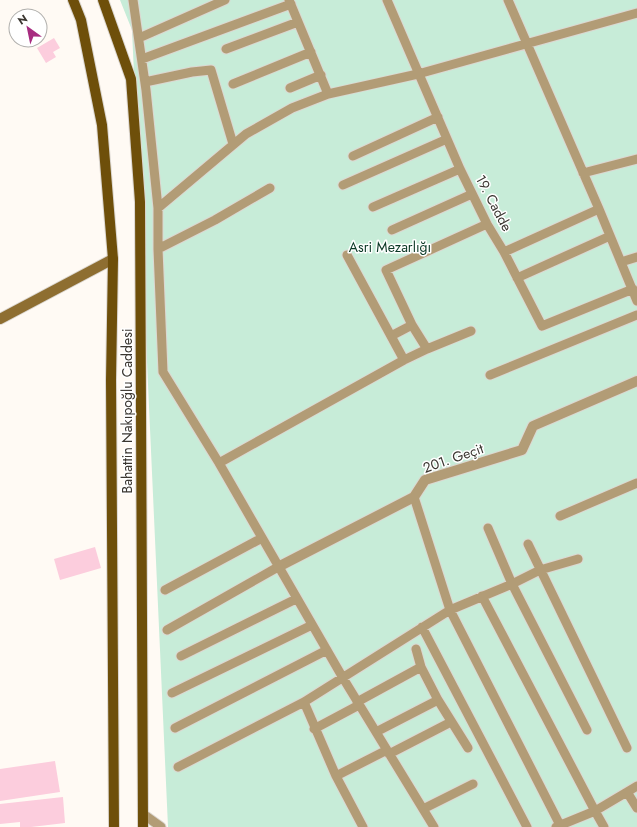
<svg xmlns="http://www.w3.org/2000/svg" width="637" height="827" font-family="Jost,sans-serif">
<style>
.green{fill:#c7ecd8}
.building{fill:#fccddd}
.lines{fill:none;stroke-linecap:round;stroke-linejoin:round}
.lane-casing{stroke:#dcd7d1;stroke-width:11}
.street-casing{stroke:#dcd7d1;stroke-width:12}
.secondary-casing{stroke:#dcd7d1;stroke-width:12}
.primary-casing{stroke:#dcd7d1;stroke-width:12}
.lane{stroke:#b29c76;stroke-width:9}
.street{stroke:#b29c76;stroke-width:10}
.secondary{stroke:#8e6e31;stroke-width:10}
.primary{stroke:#6e4f0a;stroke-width:10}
.labels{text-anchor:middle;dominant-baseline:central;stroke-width:3;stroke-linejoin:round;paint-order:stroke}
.street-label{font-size:14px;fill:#3a3630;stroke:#fff}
.park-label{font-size:14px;fill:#0a3825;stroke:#fff}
</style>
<rect width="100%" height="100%" fill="#fffaf4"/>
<path class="green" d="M120 0H637V827H168L132 30Z"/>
<path class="building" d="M54 38 60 48 53 52 56 57 46 63 37 48Z
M95 547 101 568 60 580 54 559Z
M55 761 60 792 0 801V769Z
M63 797 65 823 31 827H20V822L0 824V804Z"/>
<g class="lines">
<defs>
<path id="lane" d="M133 0 146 90 158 208V249L163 372 219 463 343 678 434 827
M289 0 328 94
M387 0 460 169 487 224 504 252 542 326 633 289
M508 0 599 209 637 301
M139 38 225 0
M226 49 298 22
M142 59 291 4
M145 82 192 72 211 70 233 144
M233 84 311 52
M290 88 321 75
M353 156 438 117
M583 173 637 159
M343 185 447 139
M373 207 460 169
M158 208 246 134 292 108 328 94 418 74 637 13
M392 230 472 194
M158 249 215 220 270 188
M504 252 599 209
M347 255 404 360
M621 262 637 257
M517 278 610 236
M391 336 412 325
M427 349 412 325 386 270 487 224
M490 375 637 315
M219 463 404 360 427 349 471 331
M414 497 450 610 560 825
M560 516 637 483
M488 528 512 584 587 730
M528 544 627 748
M165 590 262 538
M482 596 595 811 604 827
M422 627 527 827
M167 630 278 567
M416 649 421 667 438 700 468 748
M181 656 296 599
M172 693 312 625
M304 702 336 776 363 827
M357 702 421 667
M175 728 327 650
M314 729 359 705
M376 732 438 700
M389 754 451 722
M178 767 304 702 450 610 512 584 540 570 578 559
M336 776 387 750
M627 792 637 808
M423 809 473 784
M143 814 161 827
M556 827 595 811 637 786"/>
<path id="street" d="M278 567 414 497 425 480 522 450 533 426 637 381"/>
<path id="secondary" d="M0 319 113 259"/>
<path id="primary" d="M73 0 81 20 102 125 113 259 111 380 114 827
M103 0 131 79 140 202 143 827"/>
</defs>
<use href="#lane" class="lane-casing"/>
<use href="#street" class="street-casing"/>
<use href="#secondary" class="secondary-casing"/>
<use href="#primary" class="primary-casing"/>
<use href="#lane" class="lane"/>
<use href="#street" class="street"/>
<use href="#secondary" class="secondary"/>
<use href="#primary" class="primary"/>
</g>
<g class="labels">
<g class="street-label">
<text transform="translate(494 203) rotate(62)">19. Cadde</text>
<text transform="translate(127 411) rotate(-90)">Bahattin Nakıpoğlu Caddesi</text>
<text transform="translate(453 458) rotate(-19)">201. Geçit</text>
</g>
<g class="park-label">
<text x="390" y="247">Asri Mezarlığı</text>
</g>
</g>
<g transform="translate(28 28) rotate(327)"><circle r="19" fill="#ffffff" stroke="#b0afac"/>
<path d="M0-3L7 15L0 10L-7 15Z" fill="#a72c80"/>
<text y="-6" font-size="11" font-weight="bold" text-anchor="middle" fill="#3a3630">N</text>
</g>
</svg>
